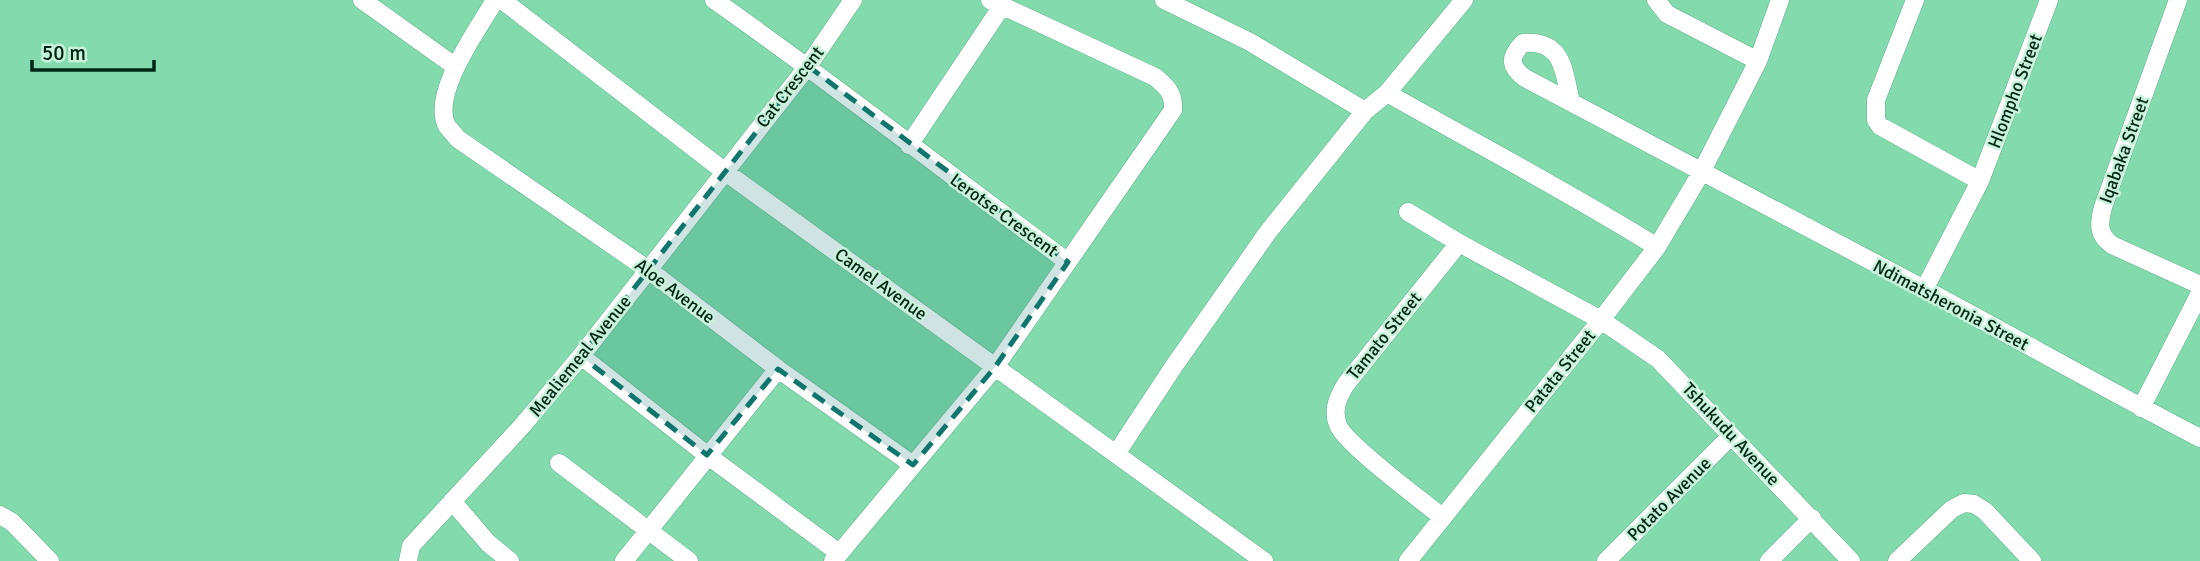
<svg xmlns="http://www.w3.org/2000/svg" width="2200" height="561" font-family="Signika,sans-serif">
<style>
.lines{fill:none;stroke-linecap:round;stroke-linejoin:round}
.minor-casing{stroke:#5ab286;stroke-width:19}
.minor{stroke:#fff;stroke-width:18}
.marked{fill:#0f766e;fill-opacity:0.2;stroke:#0f766e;stroke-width:5;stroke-dasharray:14 9;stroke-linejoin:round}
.labels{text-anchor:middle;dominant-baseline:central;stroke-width:5;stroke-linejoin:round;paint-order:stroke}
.street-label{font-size:18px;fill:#002515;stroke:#c8f2da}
</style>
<rect width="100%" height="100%" fill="#83dbad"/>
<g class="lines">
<defs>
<path id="minor" d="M362 0 456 67
M495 0C479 28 430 94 447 126 450 130 455 135 458 139L650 271 778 369 913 465
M502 0 724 171 1264 561
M714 0C834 84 949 175 1068 262
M1164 0 1250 42 1365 111
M1656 0 1667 14 1758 61
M1915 0 1876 100V120L1880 126 1980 181
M2178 0 2103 207C2099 223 2097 234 2112 245L2200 285
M1387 93C1477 144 1569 192 1657 247
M1571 102C1563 70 1564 40 1523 43 1509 57 1509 66 1525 78 1658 149 1791 219 1924 289 2016 338 2107 390 2200 438
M909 145 1002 6
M1408 212 1459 243 1601 320 1658 359 1851 561
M1924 290 1980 181 2049 0
M581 356 707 455 839 553
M2141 408 2200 293
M1116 454 1174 366 1268 232 1365 111 1387 93 1464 0
M559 463 689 561
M452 501 488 543 510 561
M0 515 12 522 50 561
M1443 518C1423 501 1345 444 1338 425 1332 410 1338 397 1346 384L1459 243
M408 561 411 546 522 426 581 356 808 66 853 0
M624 561 778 369
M833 561 995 367 1173 110C1174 93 1167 87 1155 77L990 0
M1408 561 1601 320 1657 247 1701 173 1758 61 1780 0
M1606 561 1731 436
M1769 561 1812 518
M1897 561 1952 509 1964 503 1974 504 1985 511 2032 561"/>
</defs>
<use href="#minor" class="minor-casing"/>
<use href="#minor" class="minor"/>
</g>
<path class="marked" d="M808 66 1068 262 995 367 913 465 778 369 707 455 581 356Z"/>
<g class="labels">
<g class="street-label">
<text transform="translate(790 87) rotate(-52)">Cat Crescent</text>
<text transform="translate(2015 91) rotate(-69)">Hlompho Street</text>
<text transform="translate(2124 150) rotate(-70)">Iqabaka Street</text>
<text transform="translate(1004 215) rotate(36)">Lerotse Crescent</text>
<text transform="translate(881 284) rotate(36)">Camel Avenue</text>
<text transform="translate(675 291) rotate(37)">Aloe Avenue</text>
<text transform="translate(1951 305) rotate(28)">Ndimatsheronia Street</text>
<text transform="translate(1384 336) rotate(-51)">Tamato Street</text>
<text transform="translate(580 356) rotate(-51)">Mealiemeal Avenue</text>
<text transform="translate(1560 371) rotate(-51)">Patata Street</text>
<text transform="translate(1731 434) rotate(47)">Tshukudu Avenue</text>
<text transform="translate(1669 499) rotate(-45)">Potato Avenue</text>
</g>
</g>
<path d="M32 60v10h122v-10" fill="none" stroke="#002515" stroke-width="3.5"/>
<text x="42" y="60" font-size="21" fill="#002515" stroke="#c8f2da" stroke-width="5" paint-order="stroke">50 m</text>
</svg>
